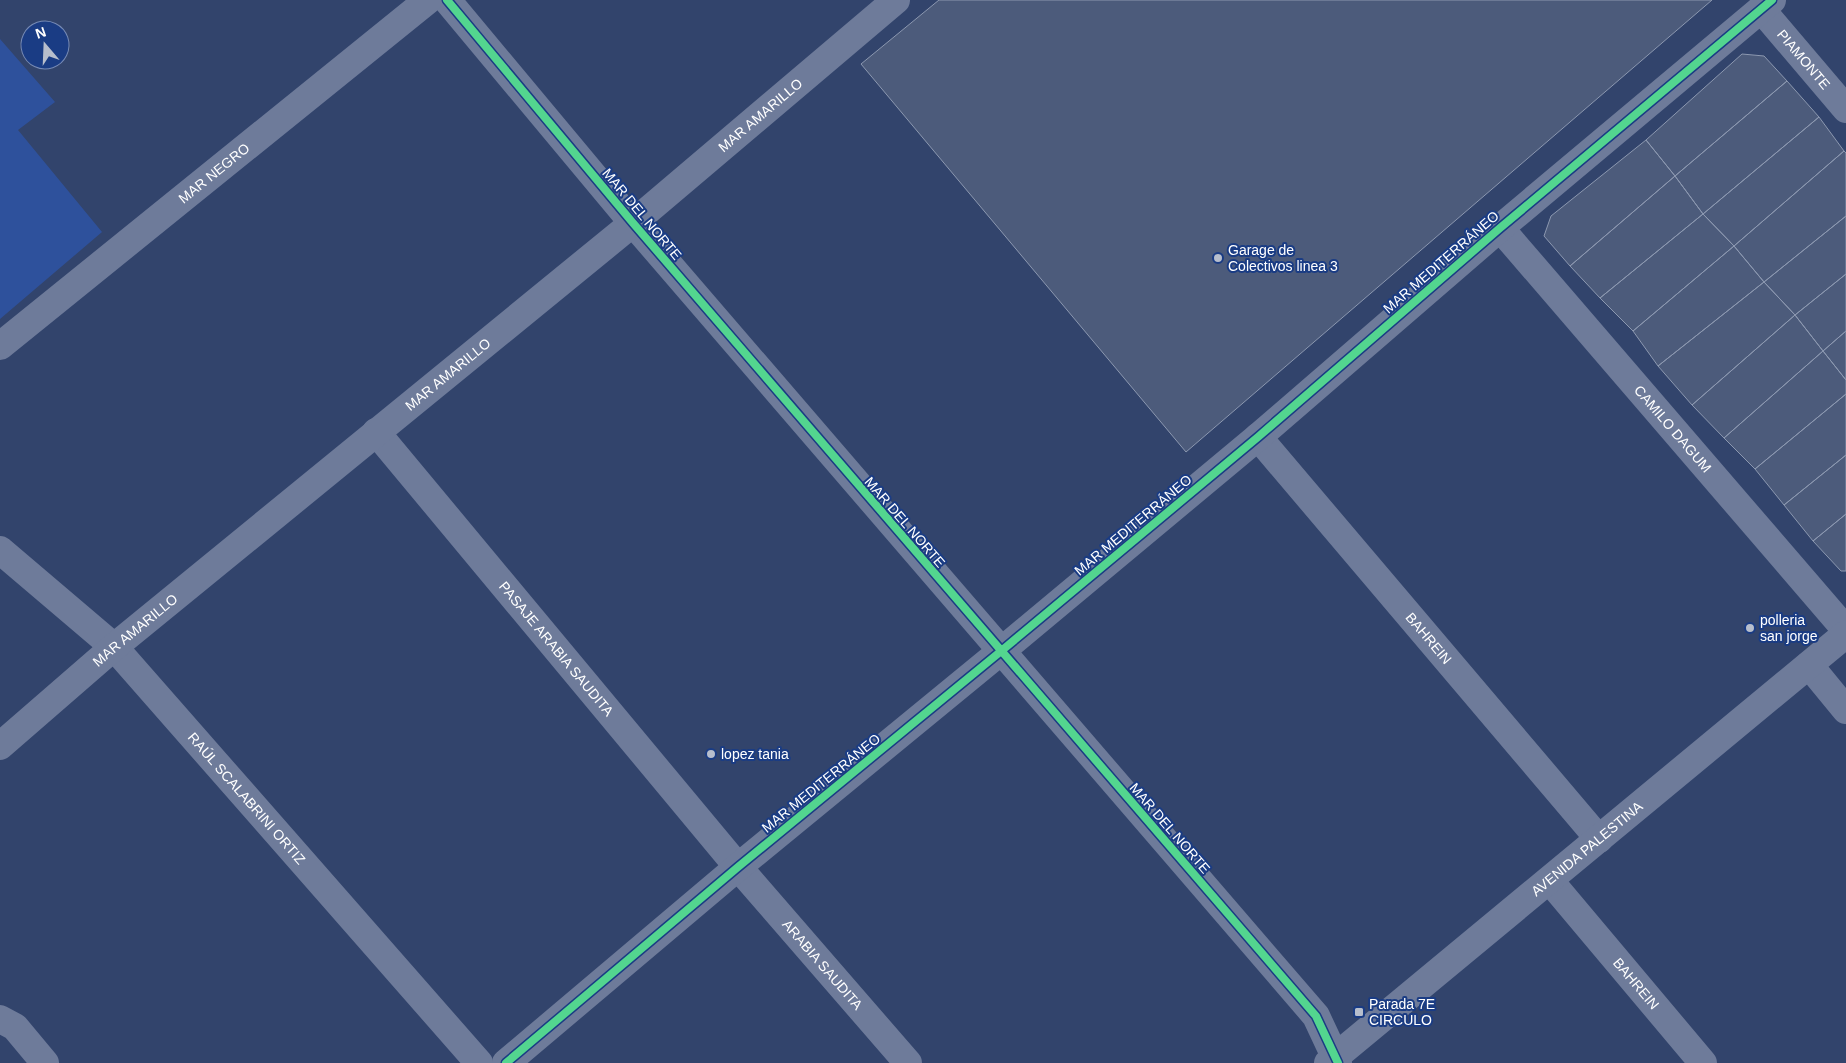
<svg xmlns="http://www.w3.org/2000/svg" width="1846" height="1063" font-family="Arial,sans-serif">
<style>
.green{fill:#2e519c}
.building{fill:#4c5b7b;stroke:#8c98b0}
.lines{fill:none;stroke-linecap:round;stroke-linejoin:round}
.minor{stroke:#6e7b9a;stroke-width:28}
.cycleway-casing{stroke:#1a3c84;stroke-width:11}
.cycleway{stroke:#53d58f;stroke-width:8}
.poi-dot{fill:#b7becc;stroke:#1a3c84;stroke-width:2}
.labels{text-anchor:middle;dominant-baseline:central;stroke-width:4;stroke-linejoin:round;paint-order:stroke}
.street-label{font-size:14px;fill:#fff;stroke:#1a3c84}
.poi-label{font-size:14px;fill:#fff;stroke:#1a3c84;text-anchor:start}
</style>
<rect width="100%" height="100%" fill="#32446c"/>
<path class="green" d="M0 39 55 102 18 130 102 232 0 319Z"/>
<path class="building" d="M939 0H1712L1186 452 861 64Z
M1742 54 1764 56 1787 81 1675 176 1646 140Z
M1787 81 1819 117 1703 214 1675 176Z
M1819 117 1844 151 1734 246 1703 214Z
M1646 140 1675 176 1570 266 1544 236 1551 216Z
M1844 151 1846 153V216L1764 282 1734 246Z
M1675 176 1703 214 1600 298 1570 266Z
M1703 214 1734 246 1633 331 1600 298Z
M1846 216V274L1795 315 1764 282Z
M1734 246 1764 282 1658 366 1633 331Z
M1846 274V331L1823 351 1795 315Z
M1764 282 1795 315 1692 405 1658 366Z
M1795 315 1823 351 1724 438 1692 405Z
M1846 331V380L1823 351Z
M1823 351 1846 380V394L1755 469 1724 438Z
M1846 394V455L1784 505 1755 469Z
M1846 455V514L1813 541 1784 505Z
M1846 514V571H1841L1813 541Z"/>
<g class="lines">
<g class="minor">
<path d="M447 0 633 223 1316 1016 1338 1063"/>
<path id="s1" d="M1761 9 1846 109"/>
<path id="s2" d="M1500 228 1846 630"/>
<path id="s3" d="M0 346 428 0"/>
<path id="s4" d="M376 432 738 867 908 1063"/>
<path id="s5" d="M1258 437 1599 839"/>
<path id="s6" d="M0 550 114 647 479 1063"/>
<path d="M1809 665 1846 710"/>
<path id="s7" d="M0 746 114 647 633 223 896 0"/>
<path id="s8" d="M1550 881 1703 1063"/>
<path d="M0 1019 15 1027 45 1063"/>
<path d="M506 1063 738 867 1000 652 1258 437 1500 228 1772 0"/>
<path id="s9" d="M1328 1063 1846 634"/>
</g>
<defs>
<path id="cycleway" d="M447 0 633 223 1316 1016 1338 1063
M506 1063 738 867 1000 652 1258 437 1500 228 1772 0"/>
</defs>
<use href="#cycleway" class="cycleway-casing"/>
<use href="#cycleway" class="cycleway"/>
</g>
<g class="poi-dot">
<circle cx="1218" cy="258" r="5"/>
<circle cx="1750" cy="628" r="5"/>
<circle cx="711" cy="754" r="5"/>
<rect x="1354" y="1007" width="10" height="10" rx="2.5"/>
</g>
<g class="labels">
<g class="street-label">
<text stroke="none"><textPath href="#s1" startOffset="66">PIAMONTE</textPath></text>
<text stroke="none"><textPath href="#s7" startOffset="988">MAR AMARILLO</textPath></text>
<text stroke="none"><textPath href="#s3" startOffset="275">MAR NEGRO</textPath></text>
<text transform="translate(642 214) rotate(50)">MAR DEL NORTE</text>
<text transform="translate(1441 262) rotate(-41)">MAR MEDITERRÁNEO</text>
<text stroke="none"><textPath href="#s7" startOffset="582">MAR AMARILLO</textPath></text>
<text stroke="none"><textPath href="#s2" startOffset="265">CAMILO DAGUM</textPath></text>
<text transform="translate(905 522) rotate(49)">MAR DEL NORTE</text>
<text transform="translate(1133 525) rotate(-40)">MAR MEDITERRÁNEO</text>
<text stroke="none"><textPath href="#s7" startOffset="178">MAR AMARILLO</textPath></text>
<text stroke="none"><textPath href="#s5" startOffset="264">BAHREIN</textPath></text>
<text stroke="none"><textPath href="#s4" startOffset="282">PASAJE ARABIA SAUDITA</textPath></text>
<text transform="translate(821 783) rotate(-39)">MAR MEDITERRÁNEO</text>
<text stroke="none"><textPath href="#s6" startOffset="351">RAÚL SCALABRINI ORTIZ</textPath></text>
<text transform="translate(1170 828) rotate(49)">MAR DEL NORTE</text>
<text stroke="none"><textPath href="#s9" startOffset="336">AVENIDA PALESTINA</textPath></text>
<text stroke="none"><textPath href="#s4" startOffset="695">ARABIA SAUDITA</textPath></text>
<text stroke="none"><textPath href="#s8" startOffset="134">BAHREIN</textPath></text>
</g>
<g class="poi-label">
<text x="1228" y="250">Garage de<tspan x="1228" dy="16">Colectivos linea 3</tspan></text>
<text x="1760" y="620">polleria<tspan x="1760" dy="16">san jorge</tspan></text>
<text x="721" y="754">lopez tania</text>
<text x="1369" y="1004">Parada 7E<tspan x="1369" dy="16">CIRCULO</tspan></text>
</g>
</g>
<g transform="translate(45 45) rotate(341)"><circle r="24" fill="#1a3c84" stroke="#768ab5"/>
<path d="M0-4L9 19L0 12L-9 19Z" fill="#b7becc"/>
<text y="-8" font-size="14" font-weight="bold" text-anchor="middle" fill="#ffffff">N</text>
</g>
</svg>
